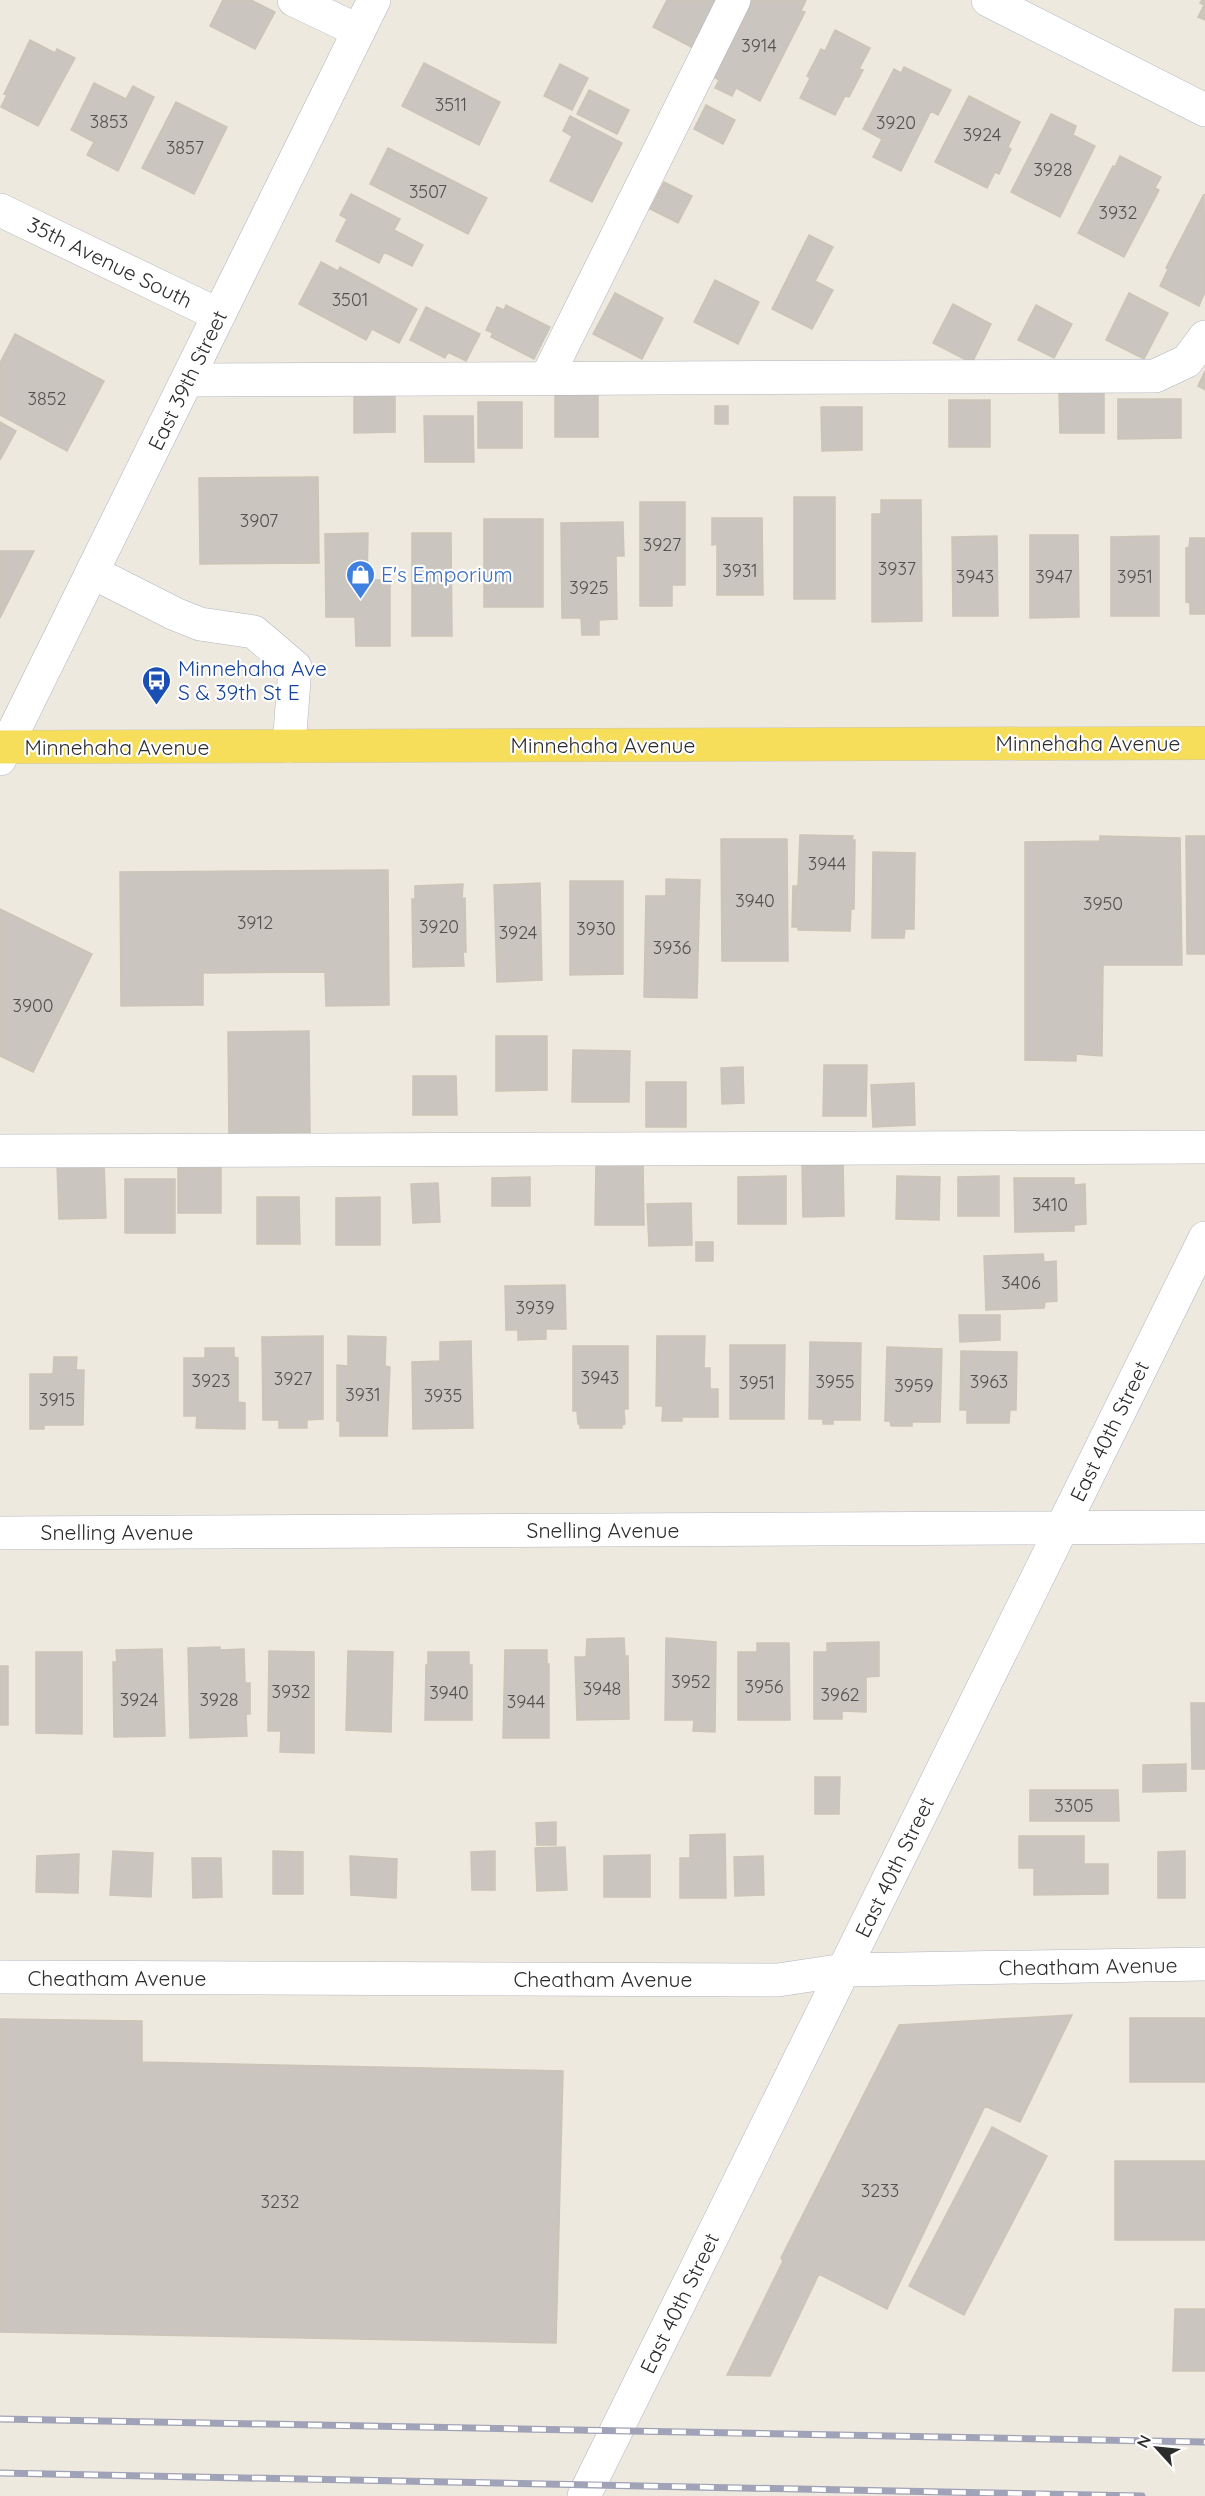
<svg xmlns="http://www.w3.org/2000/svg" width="1205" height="2496" font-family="Quicksand,sans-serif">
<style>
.building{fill:#cac5be;stroke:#cac5b7;stroke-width:1.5}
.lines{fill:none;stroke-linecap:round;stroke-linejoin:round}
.minor-casing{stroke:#b2b4c0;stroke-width:34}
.major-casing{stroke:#c8c8c8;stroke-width:34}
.minor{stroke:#fff;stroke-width:33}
.major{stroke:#f7de5a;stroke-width:33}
.rail-casing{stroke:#a0a2b7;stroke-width:7}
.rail{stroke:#fff;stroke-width:4.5;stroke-dasharray:14;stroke-linecap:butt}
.labels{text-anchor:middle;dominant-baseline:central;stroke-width:4.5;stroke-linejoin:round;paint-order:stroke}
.number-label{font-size:18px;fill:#545250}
.street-label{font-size:21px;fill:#2c2c2c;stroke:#fff}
.shop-label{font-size:21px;fill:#366cbe;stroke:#fff;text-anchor:start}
.transit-label{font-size:21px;fill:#164399;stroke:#fff;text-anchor:start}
</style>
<rect width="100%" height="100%" fill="#eee9de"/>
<path class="building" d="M223 0H251L275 12 255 49 210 26Z
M667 0H720L695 49 653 27Z
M752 0H806L801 11 805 12 760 101 736 88 732 96 715 88 719 80 714 77Z
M1202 0H1205V20L1198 17 1204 5 1200 3Z
M835 30 870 48 859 69 863 70 849 97 845 96 835 115 800 98 810 78 807 76 821 49 825 51Z
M30 40 55 53 57 49 75 58 38 126 1 107 7 95 4 94Z
M424 63 500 102 479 145 402 106Z
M560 64 588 78 572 110 544 96Z
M904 67 951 90 938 115 931 111 901 171 873 157 882 139 863 129 894 69 901 73Z
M94 83 126 99 133 86 154 97 118 171 87 155 94 142 71 130Z
M589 90 629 110 617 134 577 114Z
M969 96 1020 122 1008 147 1011 149 999 174 995 172 987 188 935 162Z
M176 102 227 127 194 194 142 168Z
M706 105 735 120 723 144 694 129Z
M1051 114 1076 126 1073 135 1095 146 1060 217 1011 192Z
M570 116 622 143 592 202 550 181 572 136 563 131Z
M388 148 487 198 468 234 370 184Z
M1120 156 1161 177 1155 188 1159 190 1124 257 1078 233 1113 166 1115 167Z
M664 182 692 196 678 223 650 209Z
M351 194 400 219 394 230 423 245 412 266 384 252 379 263 336 241 347 219 340 215Z
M1204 194 1205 292 1199 306 1160 286 1168 269 1166 268Z
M809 235 833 247 815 281 833 290 812 329 772 309Z
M321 262 338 271 340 267 417 309 399 343 372 329 366 340 299 304Z
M715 280 759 302 738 344 694 322Z
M615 293 663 318 642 359 593 334Z
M1129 293 1168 313 1144 359 1106 340Z
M953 304 991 324 972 363 933 343Z
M506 305 550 327 534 359 491 337 493 333 486 330 497 307 504 310Z
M1036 305 1072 324 1054 358 1018 340Z
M426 307 480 334 466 361 448 352 445 358 410 340Z
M15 334 104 381 67 451 0 415V363Z
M1205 371V390L1198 386Z
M354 391 395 392V432L354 433Z
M1104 392V433H1060L1059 393Z
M555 395H598V437H555Z
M1118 399H1181V438L1118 439Z
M949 400H990V447H949Z
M478 402H522V448H478Z
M715 406H728V424H715Z
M821 407H862V450L822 451Z
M424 416H473L474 462H425Z
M0 422 16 431 0 460Z
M318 477 319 563 200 564 199 478Z
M794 497H835V599H794Z
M881 500H921L922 621 872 622V514H881Z
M640 502H685V585H672V606H640Z
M712 518H762L763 595H717V544L712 545Z
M484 519H543V607H484Z
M623 522 624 556H616L617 619 599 620V635H582L581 618H562L561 523Z
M368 533 367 580H390V646H356L355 617H326L325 534Z
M412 533H451L452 636H412Z
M1030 535H1078L1079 617 1030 618Z
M997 536 998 616H953L952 537Z
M1159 536V616H1111V537Z
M1190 538H1205V614H1190V603L1186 602V548L1189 547Z
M0 551H34L0 618Z
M800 835 853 836 852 840H855L854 909H851L850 931 798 930V927H792L793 886H798Z
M1100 836 1180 838 1182 965H1103L1102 1056 1076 1054V1061L1025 1060V842L1100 841Z
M1186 836H1205V954H1187Z
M721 839H787L788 961H722Z
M873 852 915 853 914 929H905L904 938H872Z
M388 870 389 1005 326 1006 325 972 203 973V1005L121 1006 120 872Z
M666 879 700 880 697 998 644 997 646 896H666Z
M570 881H623V974L570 975Z
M540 883 542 980 497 982 494 885Z
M463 884 462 899 465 898 466 952H463L464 966 413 967 412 899H415V886Z
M0 909 92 954 33 1072 0 1056Z
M309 1031 310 1133 229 1134 228 1032Z
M496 1036H547V1090L496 1091Z
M573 1050 630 1051 629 1102H572Z
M824 1065H867L866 1116H823Z
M743 1067 744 1103 722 1104 721 1068Z
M413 1076H456L457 1115H413Z
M646 1082H686V1127H646Z
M914 1083 915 1125 873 1127 871 1085Z
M843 1160 844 1216 803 1217 802 1161Z
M596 1162H643L644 1225H595Z
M104 1163 106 1218 59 1219 57 1165Z
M178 1168H221V1213H178Z
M786 1176V1224H738V1177Z
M897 1176 940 1177 939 1220 896 1219Z
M999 1176V1216H958V1177Z
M530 1177V1206H492V1178Z
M1014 1178H1074V1185L1085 1184 1086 1224 1074 1225V1231L1015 1232Z
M125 1179H175V1233H125Z
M438 1183 440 1222 413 1223 411 1184Z
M257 1197H299L300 1244H257Z
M380 1197V1245H336V1198Z
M691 1203 692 1245 649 1246 647 1204Z
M696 1242H713V1261H696Z
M1043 1254 1044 1262 1056 1261 1057 1301 1045 1302 1044 1308 986 1310 984 1256Z
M565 1285 566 1329H546V1339L518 1340V1330H506L505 1286Z
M959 1315H1000V1340L960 1342Z
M323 1336V1419L307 1420V1428H279V1420H263L262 1337Z
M348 1336 386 1337 385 1366 390 1367 387 1436H340V1421H337V1365L348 1366Z
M657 1336H705L704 1368H710V1389H718V1417H682V1421H662L663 1406H656Z
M471 1341 473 1428 413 1429 412 1362 440 1361V1342Z
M810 1342 861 1343 860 1420H833V1424H823V1419H809Z
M730 1345H785L784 1419H730Z
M573 1346H628V1409H624L625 1424 622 1425V1428H580V1424H578L577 1411H573Z
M887 1347 942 1349 940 1422H912V1426H891L890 1421H885Z
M205 1348H234V1357L238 1358V1402L245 1403V1429L196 1428 197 1416H184V1358H205Z
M961 1351 1017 1352 1016 1410H1010L1009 1423H967V1410H960Z
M54 1357H77L76 1370H84L83 1425H44V1429H30V1374H53Z
M624 1638 625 1656H628L629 1719 577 1720 575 1657H586L587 1639Z
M666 1638 716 1642 715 1732 693 1731 694 1720H665Z
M879 1642V1676L866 1677V1712L842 1711V1719H814V1652H827V1643Z
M757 1643H789L790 1720H738V1652H757Z
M220 1647V1650L244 1649 245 1683H250V1714H246L247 1736 190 1738 188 1648Z
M162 1649 165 1736 114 1737 113 1662H117L116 1650Z
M505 1650H547V1664H549V1738H503Z
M269 1651 314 1652V1753L280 1752 281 1731H268Z
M348 1651 393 1652 391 1732 346 1730Z
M36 1652H82V1734L36 1733Z
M428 1652H469V1665H472V1720H425L426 1665H428Z
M0 1666H8V1725H0Z
M1191 1703H1205V1769H1192Z
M1186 1764V1791L1143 1792V1765Z
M815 1777H840L839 1814H815Z
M1030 1790H1118L1119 1821H1030Z
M556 1822V1845H537L536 1823Z
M725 1834 726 1898H680V1858H690V1835Z
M1019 1836H1084V1864H1108V1894L1034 1895V1868H1019Z
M565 1847 567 1890 537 1891 535 1848Z
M113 1851 153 1853 151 1897 110 1895Z
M273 1851 303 1852V1894H273Z
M495 1851V1890H472L471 1852Z
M1185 1851V1898H1158V1852Z
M79 1854 78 1893 36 1892 37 1856Z
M650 1855V1897H604V1856Z
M350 1856 397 1859 396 1898 351 1895Z
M763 1856 764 1895 735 1896 734 1857Z
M192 1858H221L222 1897 193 1898Z
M1072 2015 1020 2122 985 2106 887 2309 819 2274 770 2376 727 2375 783 2261 781 2258 899 2025Z
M1130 2018H1205V2082H1130Z
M0 2019 142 2021V2062L563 2071 556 2343 0 2332Z
M992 2127 1047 2156 964 2315 909 2286Z
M1115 2161H1205V2240H1115Z
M1175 2309H1205V2371H1173Z"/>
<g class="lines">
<defs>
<path id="minor" d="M294 0 359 31
M988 0 1205 110
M0 210 219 315
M547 377 734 0
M187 380 1155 376 1187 361 1205 337
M92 572 175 614 200 624 254 632 295 667 289 746
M0 759 374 0
M0 1151 1205 1147
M0 1533 1205 1527
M0 1977 778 1980 844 1970 1205 1964
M584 2496 1205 1238"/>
<path id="major" d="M0 747 1205 743"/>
</defs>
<use href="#minor" class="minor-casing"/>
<use href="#major" class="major-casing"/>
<use href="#minor" class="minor"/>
<use href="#major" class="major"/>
<defs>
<path id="rail" d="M0 2419 1205 2442
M0 2473 1142 2496"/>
</defs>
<use href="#rail" class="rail-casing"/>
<use href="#rail" class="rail"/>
</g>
<defs>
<symbol id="shop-pin" viewBox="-11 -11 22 30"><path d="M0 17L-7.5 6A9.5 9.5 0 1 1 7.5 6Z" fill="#3f7fe0" stroke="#fff"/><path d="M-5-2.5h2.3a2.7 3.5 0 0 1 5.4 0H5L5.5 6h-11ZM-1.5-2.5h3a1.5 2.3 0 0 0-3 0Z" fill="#fff"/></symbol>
<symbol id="bus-pin" viewBox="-11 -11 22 30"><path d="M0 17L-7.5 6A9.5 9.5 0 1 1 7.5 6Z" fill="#1a4fb4" stroke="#fff"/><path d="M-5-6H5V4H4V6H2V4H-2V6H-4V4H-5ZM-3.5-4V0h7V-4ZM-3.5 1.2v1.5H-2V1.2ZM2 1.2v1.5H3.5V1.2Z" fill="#fff"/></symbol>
</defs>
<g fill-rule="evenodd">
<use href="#shop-pin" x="344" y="558" width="33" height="45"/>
<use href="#bus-pin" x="140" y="664" width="33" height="45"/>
</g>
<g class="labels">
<g class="number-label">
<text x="759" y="45">3914</text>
<text x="451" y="104">3511</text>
<text x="109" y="121">3853</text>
<text x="896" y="122">3920</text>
<text x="982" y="134">3924</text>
<text x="185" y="147">3857</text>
<text x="1053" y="169">3928</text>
<text x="428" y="191">3507</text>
<text x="1118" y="212">3932</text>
<text x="350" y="299">3501</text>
<text x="47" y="398">3852</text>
<text x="259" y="520">3907</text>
<text x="662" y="544">3927</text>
<text x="897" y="568">3937</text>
<text x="740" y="570">3931</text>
<text x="975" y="576">3943</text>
<text x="1054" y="576">3947</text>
<text x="1135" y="576">3951</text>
<text x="589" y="587">3925</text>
<text x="827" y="863">3944</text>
<text x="755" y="900">3940</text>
<text x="1103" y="903">3950</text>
<text x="255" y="922">3912</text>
<text x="439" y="926">3920</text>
<text x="596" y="928">3930</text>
<text x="518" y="932">3924</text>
<text x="672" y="947">3936</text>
<text x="33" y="1005">3900</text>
<text x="1050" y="1204">3410</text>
<text x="1021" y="1282">3406</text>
<text x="535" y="1307">3939</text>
<text x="600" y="1377">3943</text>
<text x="293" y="1378">3927</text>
<text x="211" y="1380">3923</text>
<text x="835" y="1381">3955</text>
<text x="989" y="1381">3963</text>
<text x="757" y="1382">3951</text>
<text x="914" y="1385">3959</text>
<text x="363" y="1394">3931</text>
<text x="443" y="1395">3935</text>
<text x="57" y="1399">3915</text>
<text x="691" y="1681">3952</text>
<text x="764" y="1686">3956</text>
<text x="602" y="1688">3948</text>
<text x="291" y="1691">3932</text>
<text x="449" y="1692">3940</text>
<text x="840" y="1694">3962</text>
<text x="139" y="1699">3924</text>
<text x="219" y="1699">3928</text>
<text x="526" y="1701">3944</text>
<text x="1074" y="1805">3305</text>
<text x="880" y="2190">3233</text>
<text x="280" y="2201">3232</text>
</g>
<g class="street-label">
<text transform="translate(110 262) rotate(26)">35th Avenue South</text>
<text transform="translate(187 380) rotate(-64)">East 39th Street</text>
<text x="1088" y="743">Minnehaha Avenue</text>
<text x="603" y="745">Minnehaha Avenue</text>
<text x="117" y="747">Minnehaha Avenue</text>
<text transform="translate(1109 1431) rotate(-64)">East 40th Street</text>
<text x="603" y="1530">Snelling Avenue</text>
<text x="117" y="1532">Snelling Avenue</text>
<text transform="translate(894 1867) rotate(-64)">East 40th Street</text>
<text transform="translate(1088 1966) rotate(-1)">Cheatham Avenue</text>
<text x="117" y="1978">Cheatham Avenue</text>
<text x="603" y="1979">Cheatham Avenue</text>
<text transform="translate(679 2303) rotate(-64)">East 40th Street</text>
</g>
<g class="shop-label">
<text x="381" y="574">E's Emporium</text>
</g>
<g class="transit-label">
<text x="178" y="668">Minnehaha Ave<tspan x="178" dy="24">S &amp; 39th St E</tspan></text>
</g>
</g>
<g transform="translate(1157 2448) rotate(297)" stroke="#ffffff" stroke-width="4.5" paint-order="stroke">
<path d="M0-4.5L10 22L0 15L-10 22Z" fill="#2c2c2c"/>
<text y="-9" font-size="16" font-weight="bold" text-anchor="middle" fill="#2c2c2c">N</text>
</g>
</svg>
